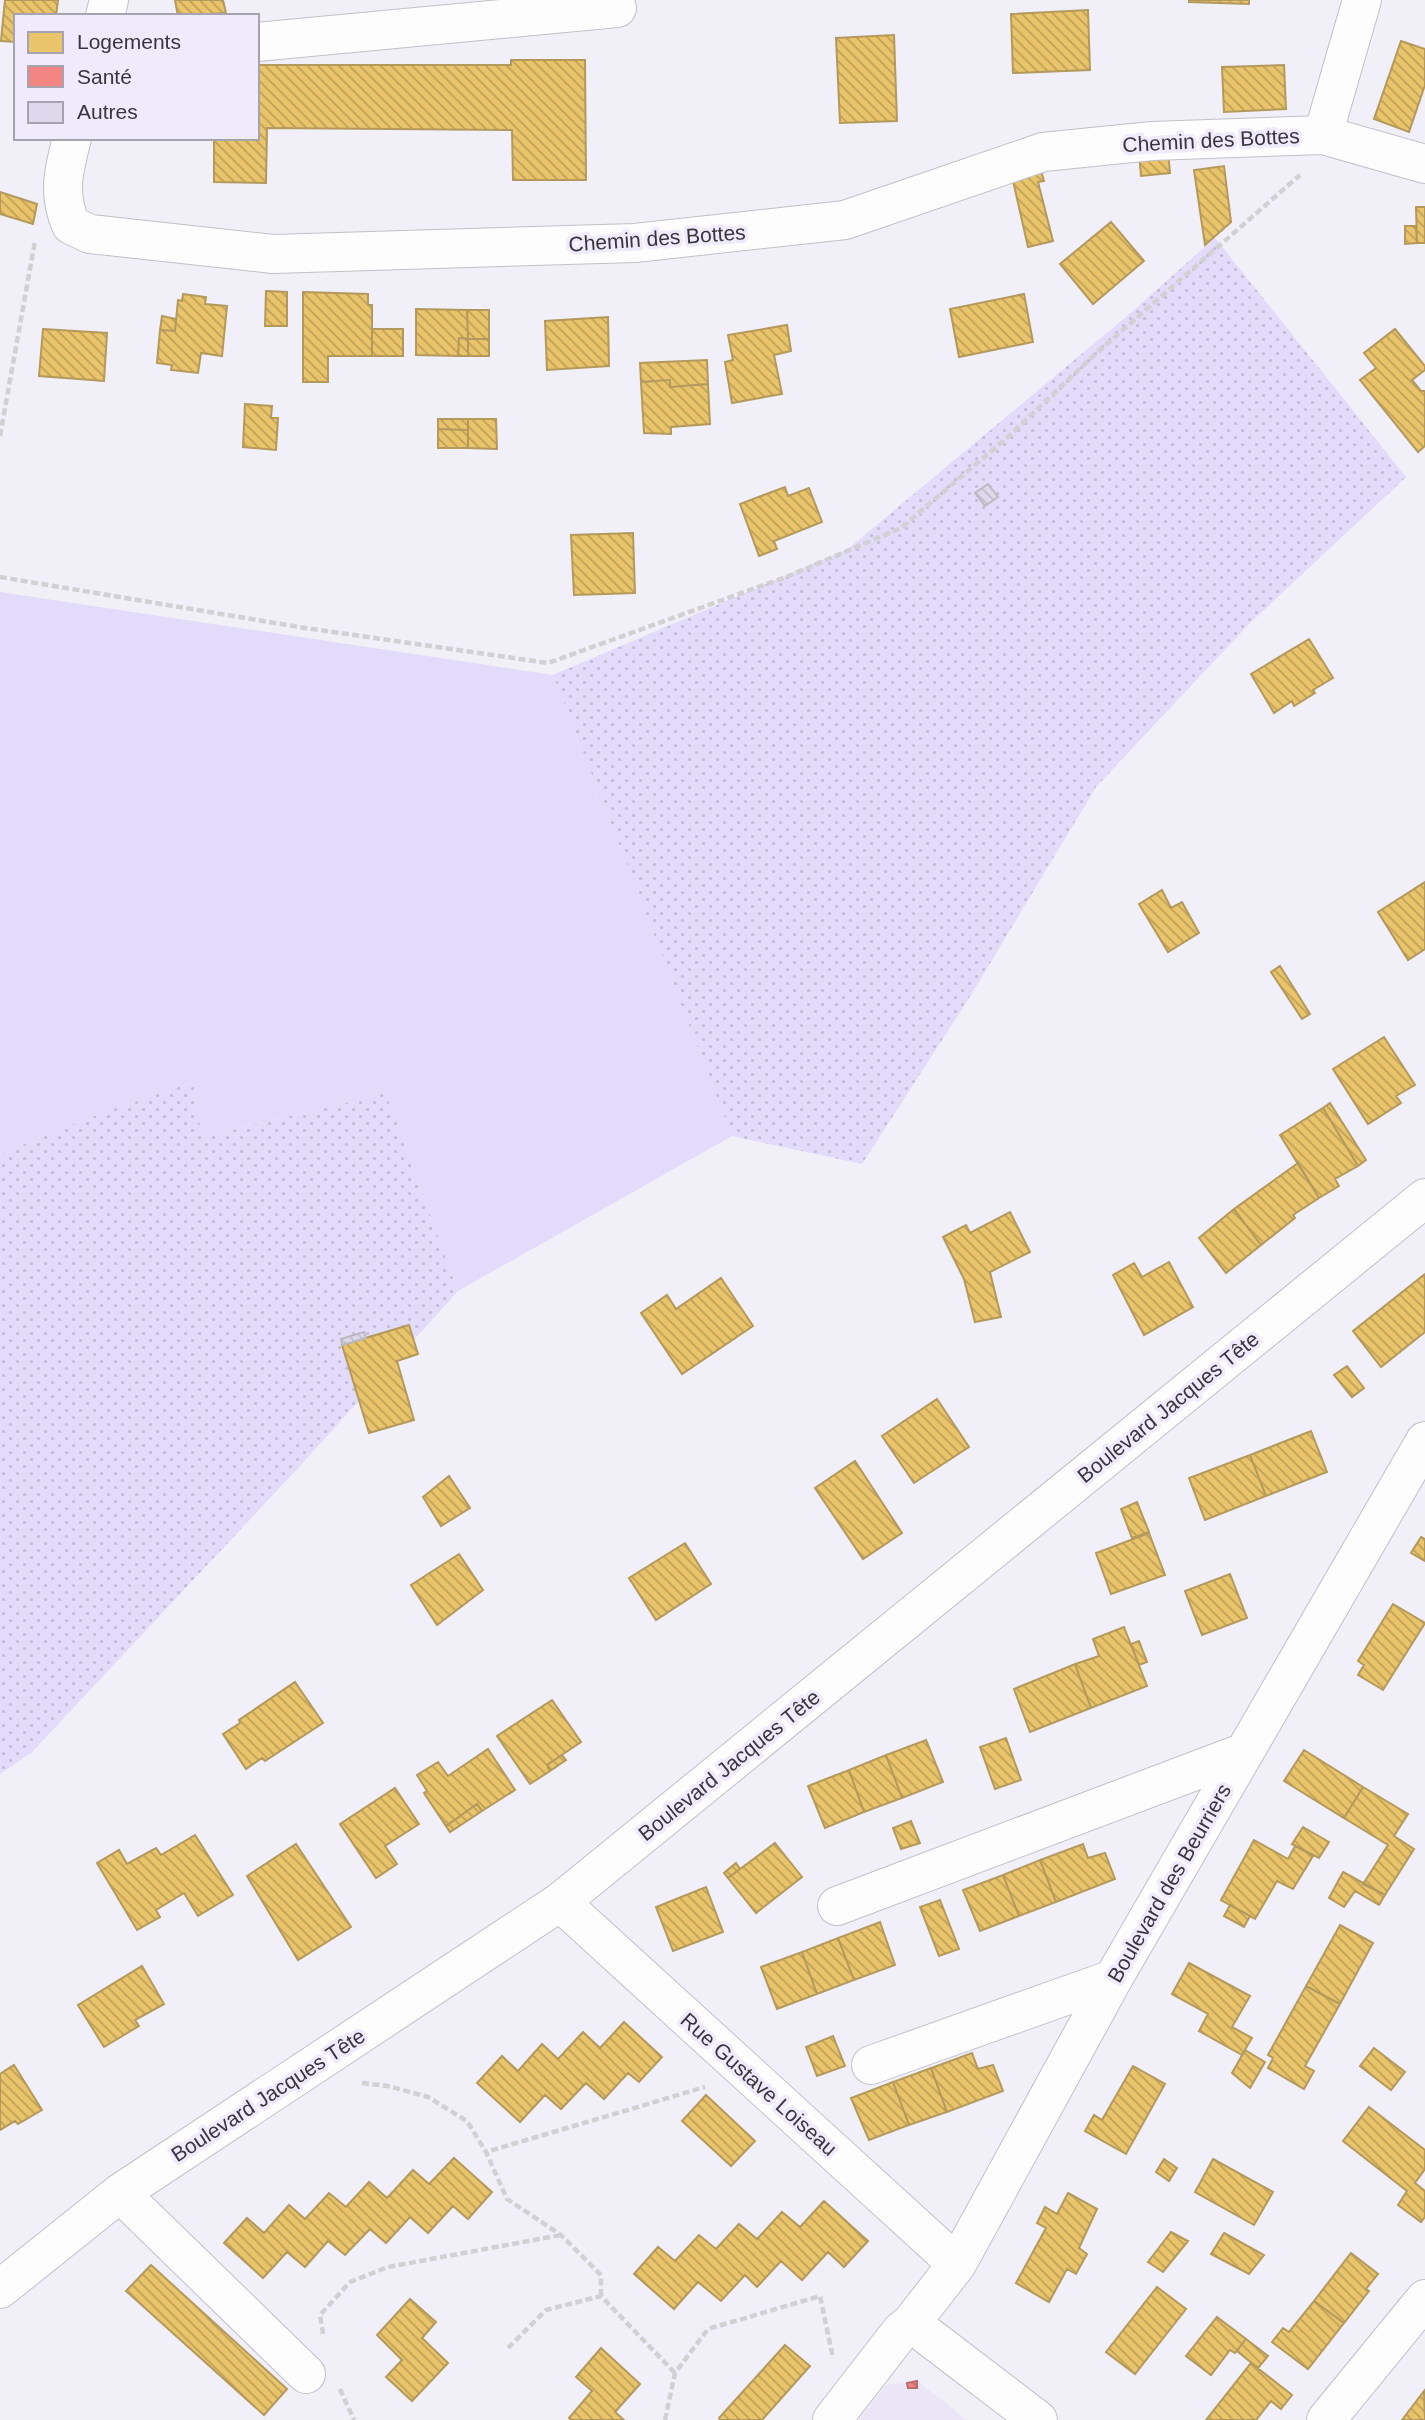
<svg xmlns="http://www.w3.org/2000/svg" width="1425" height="2420" font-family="Arial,sans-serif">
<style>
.built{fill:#eae6f7}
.grass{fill:url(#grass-dots)}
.green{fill:#e2dbf9}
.homes{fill:url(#homes-back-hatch);stroke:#b4995c;stroke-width:2}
.health{fill:url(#health-back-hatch);stroke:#ba6d6d;stroke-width:2}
.building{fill:url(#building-back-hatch);stroke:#bbbac0;stroke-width:2}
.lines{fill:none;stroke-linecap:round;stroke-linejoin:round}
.minor-casing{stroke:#c2c0c7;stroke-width:40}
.path{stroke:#d1d0d3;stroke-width:4.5;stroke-dasharray:7 3.5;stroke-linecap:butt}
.minor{stroke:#fdfdfe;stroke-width:38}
.labels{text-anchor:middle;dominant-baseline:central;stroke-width:7;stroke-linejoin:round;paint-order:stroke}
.street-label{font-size:21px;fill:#38363c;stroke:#efebfc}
</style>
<defs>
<pattern id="grass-dots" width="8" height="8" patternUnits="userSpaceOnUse" patternTransform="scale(1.75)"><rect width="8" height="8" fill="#e2dbf9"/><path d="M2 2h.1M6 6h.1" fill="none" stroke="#c3bdd6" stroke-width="1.8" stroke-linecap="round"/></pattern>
<pattern id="homes-back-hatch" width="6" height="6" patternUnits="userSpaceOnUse" patternTransform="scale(1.75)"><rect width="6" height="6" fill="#e9c46a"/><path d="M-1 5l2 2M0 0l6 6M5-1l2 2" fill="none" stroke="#bea058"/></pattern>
<pattern id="health-back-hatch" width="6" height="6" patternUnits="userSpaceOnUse" patternTransform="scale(1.75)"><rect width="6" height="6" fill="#f28482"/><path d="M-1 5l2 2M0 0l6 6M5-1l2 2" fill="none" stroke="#c56d6c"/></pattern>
<pattern id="building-back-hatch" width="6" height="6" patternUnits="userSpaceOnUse" patternTransform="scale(1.75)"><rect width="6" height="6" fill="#ded8ec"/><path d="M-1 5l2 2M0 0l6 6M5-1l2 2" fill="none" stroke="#bfbacb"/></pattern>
</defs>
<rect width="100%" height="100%" fill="#f1eff8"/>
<path class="built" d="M917 2381 967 2420H859L886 2385Z"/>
<path class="grass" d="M1215 238 1406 477 1249 624 1096 787 971 995 862 1164 732 1136 553 675 848 549 1127 316Z
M193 1082 202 1137 386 1093 458 1291 299 1467 32 1752 0 1774V1154L101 1113Z"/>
<path class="green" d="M0 592 553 675 732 1136 458 1291 386 1093 202 1137 193 1082 101 1113 0 1154Z"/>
<path class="homes" d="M5 0H58L56 16H16V42L1 41Z
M175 0H223L226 13 178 16Z
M1189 0H1249V4L1189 2Z
M1088 10 1090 70 1013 73 1011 14Z
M894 35 897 121 840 123 836 38Z
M1401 41 1425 49V85L1409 132 1374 119Z
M511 60H585L586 180H513L512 130 267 128 266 183 214 182V138H257V65H511Z
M1284 65 1286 109 1224 112 1222 67Z
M1168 151 1170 173 1141 176 1139 153Z
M1039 164 1044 181 1038 182 1053 241 1028 247 1011 172Z
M1224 166 1231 222 1205 245 1194 170Z
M0 192 37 204 33 224 0 214Z
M1416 207H1425V243H1417Z
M1111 222 1144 261 1093 304 1060 264Z
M1405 226H1416L1417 243 1405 244Z
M266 291 287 292V326H265Z
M303 292 368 294V305H372V356H328V382H303Z
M183 294 206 297 205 304 227 306 222 356 201 353 198 373 171 370 172 365 157 363 160 330 175 331 178 300 182 301Z
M1024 294 1033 342 959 357 950 309Z
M416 309 467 310 468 339 459 338 458 356 416 355Z
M467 310H489V339H468Z
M162 316 176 319 175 331 160 330Z
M608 317 609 366 547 370 545 321Z
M787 325 791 351 774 355 782 394 732 403 725 362 733 360 728 335Z
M43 329 107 333 104 381 39 376Z
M372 329H403V356H372Z
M1395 329 1425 366V370L1412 380 1421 391H1425V446L1418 452 1360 380 1376 368 1364 353Z
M459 338 468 339V356H458Z
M468 339H489V356H468Z
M707 360 708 384 670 387V380L641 382 640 363Z
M670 380V387L708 384 710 424 671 427V434L644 433 641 382Z
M245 404 272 406 271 418H278L276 450 243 447Z
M438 419H468V430L438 429Z
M468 419H496L497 449 468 448Z
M438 429 468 430V448H438Z
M785 487 788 496 809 488 822 522 774 541 777 549 759 556 740 504Z
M633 533 635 593 574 595 571 535Z
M1309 639 1333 678 1313 690 1315 693 1294 706 1292 701 1274 713 1251 674Z
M1425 882V949L1408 960 1378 912Z
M1162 890 1171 908 1182 902 1199 933 1168 952 1139 904Z
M1280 966 1310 1014 1302 1019 1271 972Z
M1384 1037 1415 1085 1396 1096 1401 1103 1368 1124 1333 1069Z
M1330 1103 1366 1160 1358 1166 1323 1108Z
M1323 1108 1358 1166 1335 1179 1339 1186 1319 1198 1280 1135Z
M1298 1163 1319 1198 1293 1215 1295 1218 1261 1245 1234 1209Z
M1234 1209 1261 1245 1226 1273 1199 1238Z
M1010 1212 1030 1252 990 1272 1001 1317 975 1322 964 1279 943 1237 966 1225 970 1233Z
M1169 1262 1193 1307 1144 1335 1113 1275 1134 1263 1142 1277Z
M1425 1274V1332L1381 1367 1353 1331Z
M721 1278 753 1326 682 1374 641 1313 667 1295 676 1309Z
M409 1325 418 1354 397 1361 414 1420 369 1433 342 1345Z
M1347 1366 1364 1388 1352 1397 1334 1375Z
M937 1399 969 1447 914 1483 882 1436Z
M1311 1431 1327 1472 1266 1496 1250 1455Z
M1250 1455 1266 1496 1205 1520 1189 1478Z
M855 1461 902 1533 863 1559 815 1488Z
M449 1476 470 1508 441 1526 423 1497Z
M1137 1502 1149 1532 1132 1538 1121 1509Z
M1149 1533 1165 1575 1111 1594 1096 1553Z
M1421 1537 1425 1539V1561L1411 1553Z
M685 1543 711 1584 656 1620 629 1578Z
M459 1554 483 1590 437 1625 411 1585Z
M1230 1574 1247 1618 1202 1635 1185 1591Z
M1393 1604 1425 1623 1383 1690 1358 1675 1364 1665 1358 1661Z
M1124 1627 1147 1686 1091 1708 1075 1664 1099 1656 1093 1639Z
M1139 1641 1147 1662 1139 1665 1131 1644Z
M1075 1664 1091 1708 1030 1732 1014 1689Z
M295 1682 323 1723 265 1761 262 1758 246 1769 223 1734 240 1723 239 1720Z
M552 1700 581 1742 547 1765 550 1771 530 1784 497 1736Z
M1006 1738 1021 1780 995 1789 980 1747Z
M926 1740 943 1782 902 1798 886 1755Z
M488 1749 515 1790 482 1811 477 1804 446 1826 424 1793 427 1791 417 1775 438 1762 448 1776Z
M1304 1750 1363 1787 1344 1818 1284 1781Z
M562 1755 566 1760 550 1771 547 1765Z
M886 1755 902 1798 864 1812 849 1770Z
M849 1770 864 1812 825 1828 808 1786Z
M1363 1787 1408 1814 1394 1836 1414 1849 1385 1895 1363 1884 1388 1845 1344 1818Z
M395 1788 419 1824 385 1846 397 1864 376 1878 340 1824Z
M477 1804 482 1811 450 1832 446 1826Z
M911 1821 920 1843 901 1849 893 1828Z
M1303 1827 1329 1842 1319 1858 1292 1844Z
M195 1835 233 1895 198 1916 184 1893 156 1910 160 1917 137 1930 97 1863 119 1850 127 1864 156 1848 161 1855Z
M1254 1840 1288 1859 1295 1846 1313 1856 1293 1889 1277 1881 1255 1919 1221 1900Z
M775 1843 802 1877 756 1913 728 1878Z
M296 1844 351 1927 298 1960 247 1876Z
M1083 1844 1088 1858 1105 1853 1115 1879 1056 1902 1040 1860Z
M1040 1860 1056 1902 1019 1916 1003 1875Z
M736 1863 740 1869 728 1878 724 1873Z
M1343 1872 1385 1895 1379 1905 1355 1891 1344 1907 1329 1898Z
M1003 1875 1019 1916 980 1931 963 1890Z
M706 1887 723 1932 673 1951 656 1907Z
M940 1900 959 1949 939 1956 920 1907Z
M1230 1905 1250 1916 1244 1927 1224 1916Z
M880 1922 895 1965 854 1980 838 1938Z
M1340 1925 1373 1943 1340 2004 1306 1986Z
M838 1938 854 1980 817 1994 802 1952Z
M802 1952 817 1994 777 2009 761 1967Z
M1189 1963 1250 1996 1232 2027 1252 2038 1242 2055 1199 2031 1208 2014 1172 1994Z
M142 1966 164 2004 135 2020 139 2026 104 2047 78 2005Z
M1306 1986 1340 2004 1305 2066 1314 2071 1304 2089 1268 2068 1273 2058 1268 2055Z
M624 2022 662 2057 639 2082 628 2073 604 2099 586 2083 561 2109 545 2095 520 2122 477 2083 502 2056 518 2071 542 2044 558 2059 583 2032 600 2048Z
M833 2036 845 2066 817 2076 806 2047Z
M1374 2048 1405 2072 1391 2090 1360 2066Z
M1245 2050 1265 2062 1250 2088 1232 2073Z
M972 2053 978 2069 993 2065 1003 2091 947 2112 931 2068Z
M14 2065 42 2110 18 2124 15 2121 0 2130V2074Z
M1133 2066 1165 2084 1126 2154 1085 2131 1094 2115 1102 2120Z
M931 2068 947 2112 909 2125 893 2082Z
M893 2082 909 2125 869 2140 851 2098Z
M706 2095 755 2141 731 2166 682 2121Z
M1369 2107 1425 2150V2169L1415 2183 1425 2191V2217L1421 2222 1398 2205 1407 2191 1343 2141Z
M454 2158 492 2192 468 2219 453 2206 428 2233 410 2217 386 2243 370 2229 345 2255 328 2241 305 2267 287 2252 263 2278 224 2243 247 2218 264 2233 289 2205 305 2219 329 2193 346 2207 369 2182 387 2198 413 2170 429 2184Z
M1164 2159 1177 2168 1169 2181 1156 2172Z
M1213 2159 1273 2192 1254 2225 1195 2192Z
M1068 2193 1097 2209 1079 2248 1087 2254 1076 2274 1067 2269 1049 2302 1016 2283 1046 2228 1037 2223 1045 2207 1057 2214Z
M824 2201 868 2241 844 2267 828 2252 802 2280 781 2261 757 2287 745 2275 721 2301 698 2282 674 2309 634 2274 658 2247 675 2261 699 2235 716 2249 739 2224 757 2239 782 2212 800 2227Z
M1171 2232 1188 2241 1163 2272 1148 2262Z
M1224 2233 1264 2255 1249 2274 1211 2254Z
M1351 2253 1378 2274 1366 2289 1369 2291 1344 2323 1314 2301Z
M151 2265 287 2389 264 2415 126 2291Z
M1157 2287 1186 2309 1135 2374 1106 2352Z
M410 2299 436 2322 422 2338 448 2363 412 2401 386 2377 402 2360 377 2335Z
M1314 2301 1344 2323 1308 2369 1272 2342 1283 2328 1289 2332Z
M1217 2317 1246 2339 1235 2353 1230 2350 1211 2375 1186 2356Z
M1246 2339 1268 2356 1258 2368 1237 2351Z
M785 2345 810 2366 762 2420H720L719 2418Z
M601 2348 640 2384 615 2412 624 2420H571L569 2418 592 2391 576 2377Z
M1251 2363 1292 2395 1281 2409 1271 2401 1256 2420H1206Z
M1424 2391 1425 2420H1402Z"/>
<path class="health" d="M917 2381V2388H908L907 2383Z"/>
<path class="building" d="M988 484 998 497 985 506 975 493Z
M364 1332 366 1338 342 1345 341 1339Z"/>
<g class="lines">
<defs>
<path id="minor" d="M105 16 109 0
M257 42 617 8
M1323 135 1362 0
M72 138C64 170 57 193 71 225L90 234 273 254 635 243 845 220 1043 152 1152 141 1323 135 1425 164
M560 1902 957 2264
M837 1906 1245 1752
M871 2065 1113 1979
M120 2193 306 2374
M0 2289 120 2193 560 1902 1425 1198
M911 2323 1038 2420
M832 2420 901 2331 911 2323 957 2264 1113 1979 1425 1441
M1326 2420 1425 2299"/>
</defs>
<use href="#minor" class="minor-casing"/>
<path class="path" d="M0 436 35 241
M0 577 305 628 548 663 786 577 901 528 1009 436 1092 357 1300 175
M362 2083 388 2086 428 2097 467 2121 486 2152
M601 2296V2275L561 2235 507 2199 486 2152 705 2087
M323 2334 320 2315 350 2282 388 2267 561 2235
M508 2348 546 2310 601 2296 675 2373
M340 2389 354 2420
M665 2420 675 2373 708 2329 820 2296 833 2358"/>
<use href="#minor" class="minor"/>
</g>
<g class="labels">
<g class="street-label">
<text transform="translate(1211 140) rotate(-3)">Chemin des Bottes</text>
<text transform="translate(657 238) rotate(-4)">Chemin des Bottes</text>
<text transform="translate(1168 1407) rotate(-39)">Boulevard Jacques Tête</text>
<text transform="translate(729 1765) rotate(-39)">Boulevard Jacques Tête</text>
<text transform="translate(1169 1883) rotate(-60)">Boulevard des Beurriers</text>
<text transform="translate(759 2084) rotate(42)">Rue Gustave Loiseau</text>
<text transform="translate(268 2095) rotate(-33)">Boulevard Jacques Tête</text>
</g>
</g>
<rect x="14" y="14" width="245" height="126" fill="#efebfc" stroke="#a6a3af" stroke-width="2"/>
<rect x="28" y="32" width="35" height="21" fill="#e9c46a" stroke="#a6a3af" stroke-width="2"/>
<text x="77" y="49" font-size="21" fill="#38363c">Logements</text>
<rect x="28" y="66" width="35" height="21" fill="#f28482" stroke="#a6a3af" stroke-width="2"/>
<text x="77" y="84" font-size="21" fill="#38363c">Santé</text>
<rect x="28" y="102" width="35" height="21" fill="#ded8ec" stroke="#a6a3af" stroke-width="2"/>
<text x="77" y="119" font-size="21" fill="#38363c">Autres</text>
</svg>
